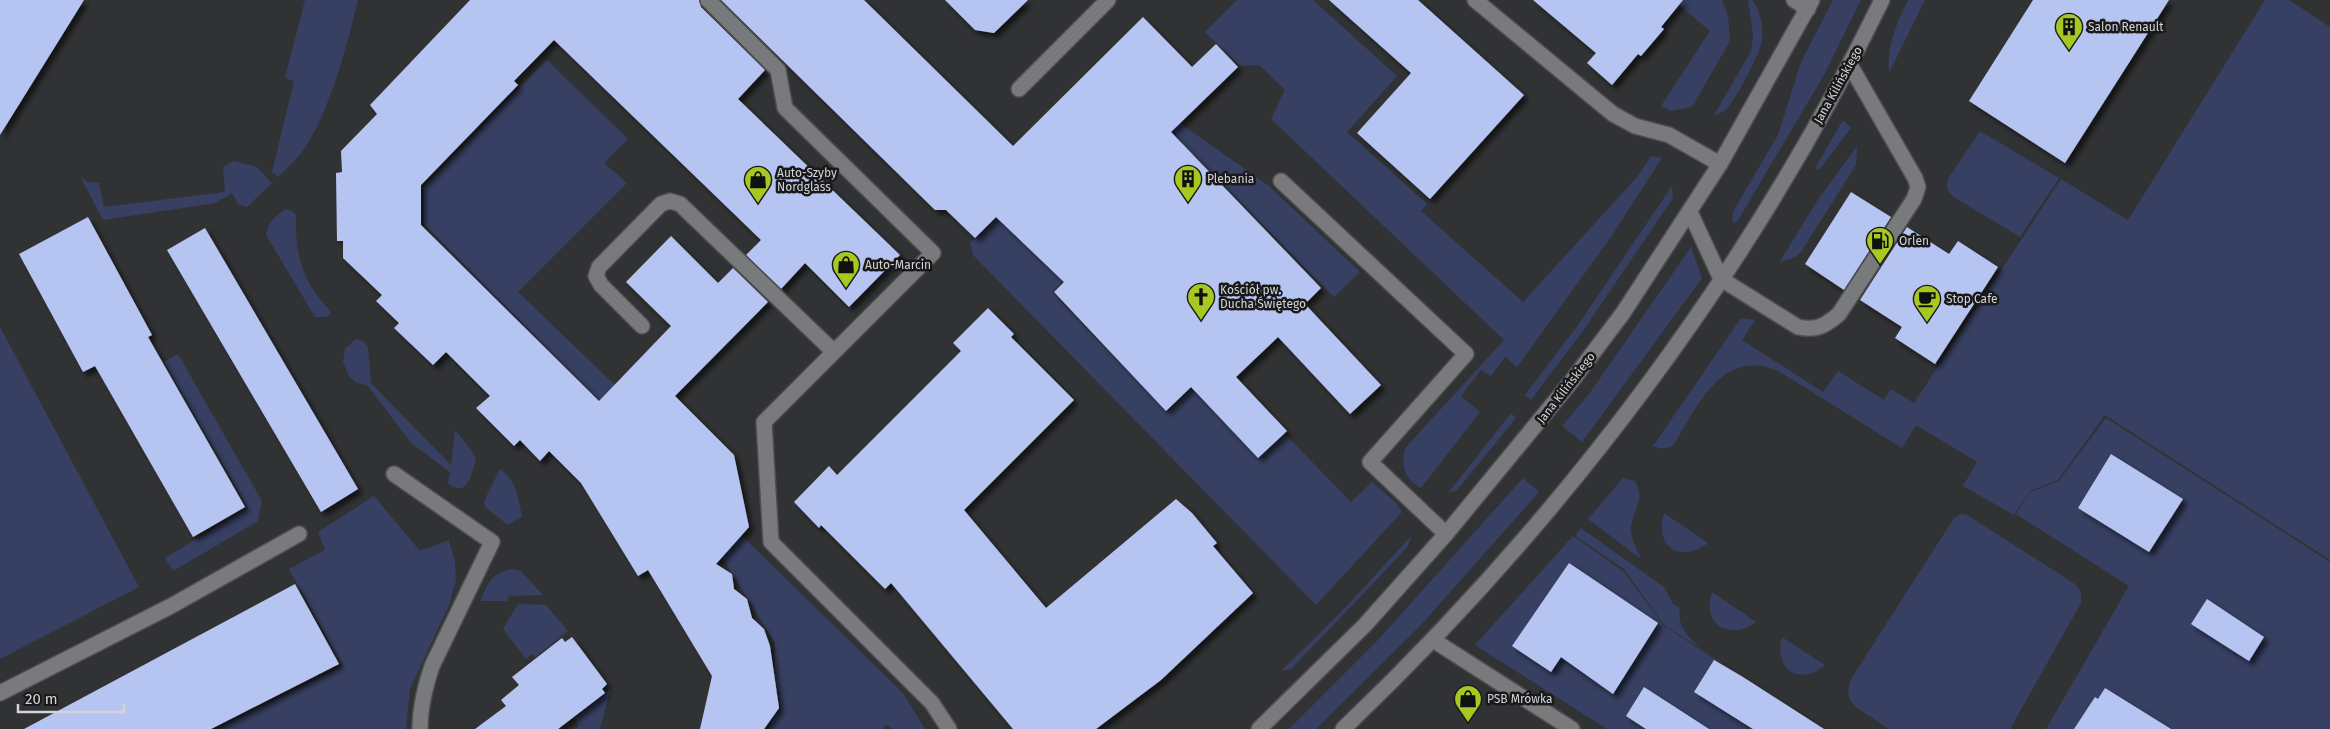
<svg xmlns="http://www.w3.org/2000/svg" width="2330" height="729" font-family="'Fira Sans',sans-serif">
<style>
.green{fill:#374062}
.building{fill:#b6c4f2;filter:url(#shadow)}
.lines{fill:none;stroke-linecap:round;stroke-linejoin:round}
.lane-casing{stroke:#4d4d50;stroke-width:18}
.street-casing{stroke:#4d4d50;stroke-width:18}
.secondary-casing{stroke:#4d4d50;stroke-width:18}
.lane{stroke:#797a7c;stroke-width:15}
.street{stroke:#797a7c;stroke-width:15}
.secondary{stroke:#797a7c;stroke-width:15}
.labels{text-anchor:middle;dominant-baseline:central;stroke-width:5;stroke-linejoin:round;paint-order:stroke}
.poi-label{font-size:12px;fill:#d3d4d5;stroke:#19191b;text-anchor:start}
.street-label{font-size:12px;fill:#d3d4d5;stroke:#19191b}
</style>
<defs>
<filter id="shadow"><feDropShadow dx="4.5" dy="4.5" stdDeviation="2.5" flood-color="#0009"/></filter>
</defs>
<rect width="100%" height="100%" fill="#313234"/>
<path class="green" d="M305 0H358C348 43 328 117 302 152 295 161 286 169 278 177L272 172 294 81 285 78Z
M1237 0H1313L1397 76 1347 132 1427 204 1421 211 1523 302 1637 177 1651 156 1662 158 1611 237 1517 367 1505 357 1491 376 1481 370 1461 396 1480 412 1421 488C1404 479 1401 467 1405 448L1504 340 1271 119 1285 90 1259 65 1240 66 1205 32Z
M1673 0H1722L1728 16 1730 41 1692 107 1670 111 1661 106 1710 31Z
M1748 0H1752C1760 10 1764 28 1762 40 1760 54 1738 95 1729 106 1726 111 1718 114 1713 117L1751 51 1753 35Z
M1833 0H1861L1824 75 1737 222 1733 223 1732 217 1735 208 1778 135 1801 62Z
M1908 0H1925L1889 73C1887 46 1896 24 1908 0Z
M2265 0H2289L2330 27V560L2105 415 2058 480 2030 491 2014 515 1963 486 1977 462 1916 425 1902 448 1780 372C1723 346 1699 404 1674 444 1667 450 1661 449 1653 446L1741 318 1755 320 1742 340 1823 392 1838 371 1884 400 1891 389 1914 403 2061 179 2128 220Z
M547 60 628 139 604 163 627 183 518 292 643 412 626 427 424 224V186Z
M1128 85 1155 97 1181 124 1269 186 1360 272 1334 297 1193 154 1052 292 1167 412 1191 388 1258 458 1285 434 1351 502 1372 482 1396 503 1402 512 1316 605 973 255 970 243Z
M1843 120 1851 128 1819 170 1815 168Z
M1980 131 2059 178 2020 237 1952 196C1946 189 1946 185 1949 177Z
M1857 146 1856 165 1801 252 1795 257 1779 263 1817 201Z
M234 161 257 167 272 183 247 207 238 204 232 193 216 203 103 220 80 176 87 182 99 183 104 207 225 192 223 167Z
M1672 186 1673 198 1583 331 1531 400 1525 395 1578 325Z
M286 209 292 211 296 215C295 244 299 270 316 294 321 301 327 306 331 313L327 317H315L266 235C267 224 276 214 286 209Z
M1691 247 1702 278 1582 442 1562 426 1589 394Z
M0 327 139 587 0 659Z
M356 339 363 341 368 347 371 383 451 465 455 430 472 451 476 459C471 474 469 498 448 484L450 472 411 443 368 386 355 382 349 376 343 362 345 349Z
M178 354 262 501 258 521 173 571 165 558 248 508 164 362Z
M1511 413 1516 418 1457 490 1448 493Z
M2106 418 2330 562V729H2046L2129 586 2016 514 2030 492 2059 481Z
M500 469C517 481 518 498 522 517L508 525 485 507 484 501Z
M682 477 903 693 925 729H893L887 725 882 729H769L772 718 781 709 778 690 774 689 775 643 705 529Z
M1523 478 1539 492 1420 626 1316 729H1289L1378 640Z
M1623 478 1635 481C1645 501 1636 503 1632 521 1628 534 1636 547 1641 559L1588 519Z
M374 496 420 551 449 540 455 562 456 580 449 605 410 689 406 729H217L343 666 289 569 325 550 318 532Z
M1664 513 1708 543C1680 564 1654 547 1664 513Z
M1961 514 1967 515 2075 584 2081 592V603L2010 729H1889L1857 708 1850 700 1848 691 1851 679 1954 518Z
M1581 528 1664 587 1673 604 1680 608C1676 624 1688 637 1699 647L1665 626 1624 569 1575 536Z
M1411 536 1408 546 1386 570 1291 669 1281 671 1344 609Z
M1573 536 1623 571 1664 626 1823 729H1607L1475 645Z
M512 569 521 571 543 595 509 596 507 601H480C489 582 490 574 512 569Z
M1712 592 1756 622C1730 641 1701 625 1712 592Z
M518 604 546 605 568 631 535 657 532 654 526 659 503 629Z
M1782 637 1825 665C1800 687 1773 669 1782 637Z
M610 690 600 729H575L579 726 574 719Z"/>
<path class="building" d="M0 0H84L0 135Z
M470 0H699L701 7 765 70 738 99 900 255 849 307 805 263 781 289 746 255 761 240 554 40 514 81 518 85 421 185V225L599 401 671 326 626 282 671 236 718 283 733 268 768 302 675 396 734 455 749 527 716 564 732 574 734 589 747 599 752 618 764 629 770 646 779 708 764 729H700L712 676 648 570 638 576 581 483 549 451 540 461 520 440 514 446 476 408 490 396 446 352 433 365 394 328 399 323 376 301 382 295 343 258V241H337L336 173 342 172 341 151 377 114 370 105Z
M721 0H864L1013 146 1143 17 1192 67 1216 44 1238 67 1171 132 1321 288 1305 304 1381 385 1350 414 1278 337 1236 377 1287 431 1258 458 1191 387 1166 411 1054 292 1064 282 996 217 975 238 946 210H935Z
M945 0H1028L994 33 975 30Z
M1329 0H1418L1524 95 1430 199 1357 133 1411 73Z
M1533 0H1683L1661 27 1664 29 1641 56 1638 54 1612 85 1587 63 1596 53Z
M2033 0H2169L2065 163 1969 101Z
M1851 192 1891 217 1844 290 1805 264Z
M88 217 152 335 148 337 245 507 193 537 95 366 83 372 19 254Z
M1907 227 1949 254 1958 241 1998 267 1935 364 1895 338 1902 327 1860 300Z
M205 228 358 489 321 512 167 250Z
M988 308 1014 334 1011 337 1074 400 964 510 1046 608 1176 499 1192 513 1217 543 1213 546 1253 593 1161 680 1096 729H1013L891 583 885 589 821 525 819 528 794 502 829 466 837 475 961 351 953 343Z
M2111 454 2183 499 2149 552 2078 508Z
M1569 563 1658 623 1613 694 1561 657 1551 672 1512 646Z
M295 584 339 664 211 729H24Z
M2207 599 2264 637 2249 661 2191 624Z
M572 637 607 684 602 689 605 693 558 729H475L506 706 501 700 519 685 512 677 562 638 565 642Z
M1714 660 1743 677 1824 729H1753L1694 692Z
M1644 687 1709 729H1646L1626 716Z
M2105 688 2171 729H2074L2095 697 2098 699Z"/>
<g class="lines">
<defs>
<path id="lane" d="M708 0 778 70 785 108 933 253 834 352
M1475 0 1613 114 1635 126 1669 135 1720 164
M1019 89 1108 0
M1281 181 1466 354 1370 462 1446 534
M1690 212 1721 279 1798 327C1816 331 1825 326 1839 314L1914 199 1918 187 1915 178 1850 65
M642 326 601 285 596 276 599 267 661 204 670 201 680 204 834 352 764 422 771 542 932 703 949 729
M394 474 492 542 432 666C425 687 420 707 420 729
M1433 640 1572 729
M0 693 171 606 299 534"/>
<path id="street" d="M1794 0 1808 9"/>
<path id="secondary" d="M1259 729 1365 625 1446 534 1571 382 1623 313 1720 164 1812 0
M1343 729C1562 520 1749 273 1882 0"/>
</defs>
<use href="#lane" class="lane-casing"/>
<use href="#street" class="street-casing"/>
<use href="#secondary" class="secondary-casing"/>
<use href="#lane" class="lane"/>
<use href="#street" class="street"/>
<use href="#secondary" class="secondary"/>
</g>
<defs>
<symbol id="building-pin" viewBox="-11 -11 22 30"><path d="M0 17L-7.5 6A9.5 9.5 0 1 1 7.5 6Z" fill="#a6c821" stroke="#19191b"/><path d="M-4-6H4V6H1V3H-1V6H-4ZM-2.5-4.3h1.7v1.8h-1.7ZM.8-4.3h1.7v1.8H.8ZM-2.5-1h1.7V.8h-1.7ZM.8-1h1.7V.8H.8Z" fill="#111"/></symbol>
<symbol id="shop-pin" viewBox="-11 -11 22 30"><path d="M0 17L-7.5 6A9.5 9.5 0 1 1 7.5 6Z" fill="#a6c821" stroke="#19191b"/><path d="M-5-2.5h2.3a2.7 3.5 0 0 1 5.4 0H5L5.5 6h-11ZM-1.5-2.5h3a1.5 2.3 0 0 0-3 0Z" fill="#111"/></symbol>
<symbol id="fuel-pin" viewBox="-11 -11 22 30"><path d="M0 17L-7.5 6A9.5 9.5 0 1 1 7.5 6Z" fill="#a6c821" stroke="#19191b"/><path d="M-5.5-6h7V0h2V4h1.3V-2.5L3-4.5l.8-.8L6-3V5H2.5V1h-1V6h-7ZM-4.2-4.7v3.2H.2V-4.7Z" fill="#111"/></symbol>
<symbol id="church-pin" viewBox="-11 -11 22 30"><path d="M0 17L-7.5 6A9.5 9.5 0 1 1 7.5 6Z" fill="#a6c821" stroke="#19191b"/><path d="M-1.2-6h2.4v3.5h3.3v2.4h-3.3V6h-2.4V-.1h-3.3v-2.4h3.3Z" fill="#111"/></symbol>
<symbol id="cafe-pin" viewBox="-11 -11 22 30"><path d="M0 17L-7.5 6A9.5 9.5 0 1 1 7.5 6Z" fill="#a6c821" stroke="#19191b"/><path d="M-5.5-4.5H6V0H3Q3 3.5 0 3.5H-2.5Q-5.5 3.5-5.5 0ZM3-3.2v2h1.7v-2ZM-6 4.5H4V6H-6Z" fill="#111"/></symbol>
</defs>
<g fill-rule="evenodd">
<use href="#building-pin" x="2053" y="11" width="32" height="43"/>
<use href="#building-pin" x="1172" y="163" width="32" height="43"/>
<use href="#shop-pin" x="742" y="164" width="32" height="43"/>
<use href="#fuel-pin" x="1864" y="225" width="32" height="43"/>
<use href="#shop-pin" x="830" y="249" width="32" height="43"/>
<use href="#church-pin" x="1185" y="281" width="32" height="43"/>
<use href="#cafe-pin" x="1911" y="283" width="32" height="43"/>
<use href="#shop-pin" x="1452" y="683" width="32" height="43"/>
</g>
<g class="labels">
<g class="poi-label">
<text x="2088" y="27">Salon Renault</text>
<text x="777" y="173">Auto-Szyby<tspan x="777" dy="14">Nordglass</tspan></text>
<text x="1207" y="179">Plebania</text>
<text x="1899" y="241">Orlen</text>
<text x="865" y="265">Auto-Marcin</text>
<text x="1220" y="290">Kościół pw.<tspan x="1220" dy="14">Ducha Świętego</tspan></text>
<text x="1946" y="299">Stop Cafe</text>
<text x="1487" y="699">PSB Mrówka</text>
</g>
<g class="street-label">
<text transform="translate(1838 85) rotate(-61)">Jana Kilińskiego</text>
<text transform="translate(1566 388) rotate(-52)">Jana Kilińskiego</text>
</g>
</g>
<path d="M18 704v8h106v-8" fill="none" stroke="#d3d4d5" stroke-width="2.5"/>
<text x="25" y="704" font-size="15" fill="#d3d4d5" stroke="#19191b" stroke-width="4" paint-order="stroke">20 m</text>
</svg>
